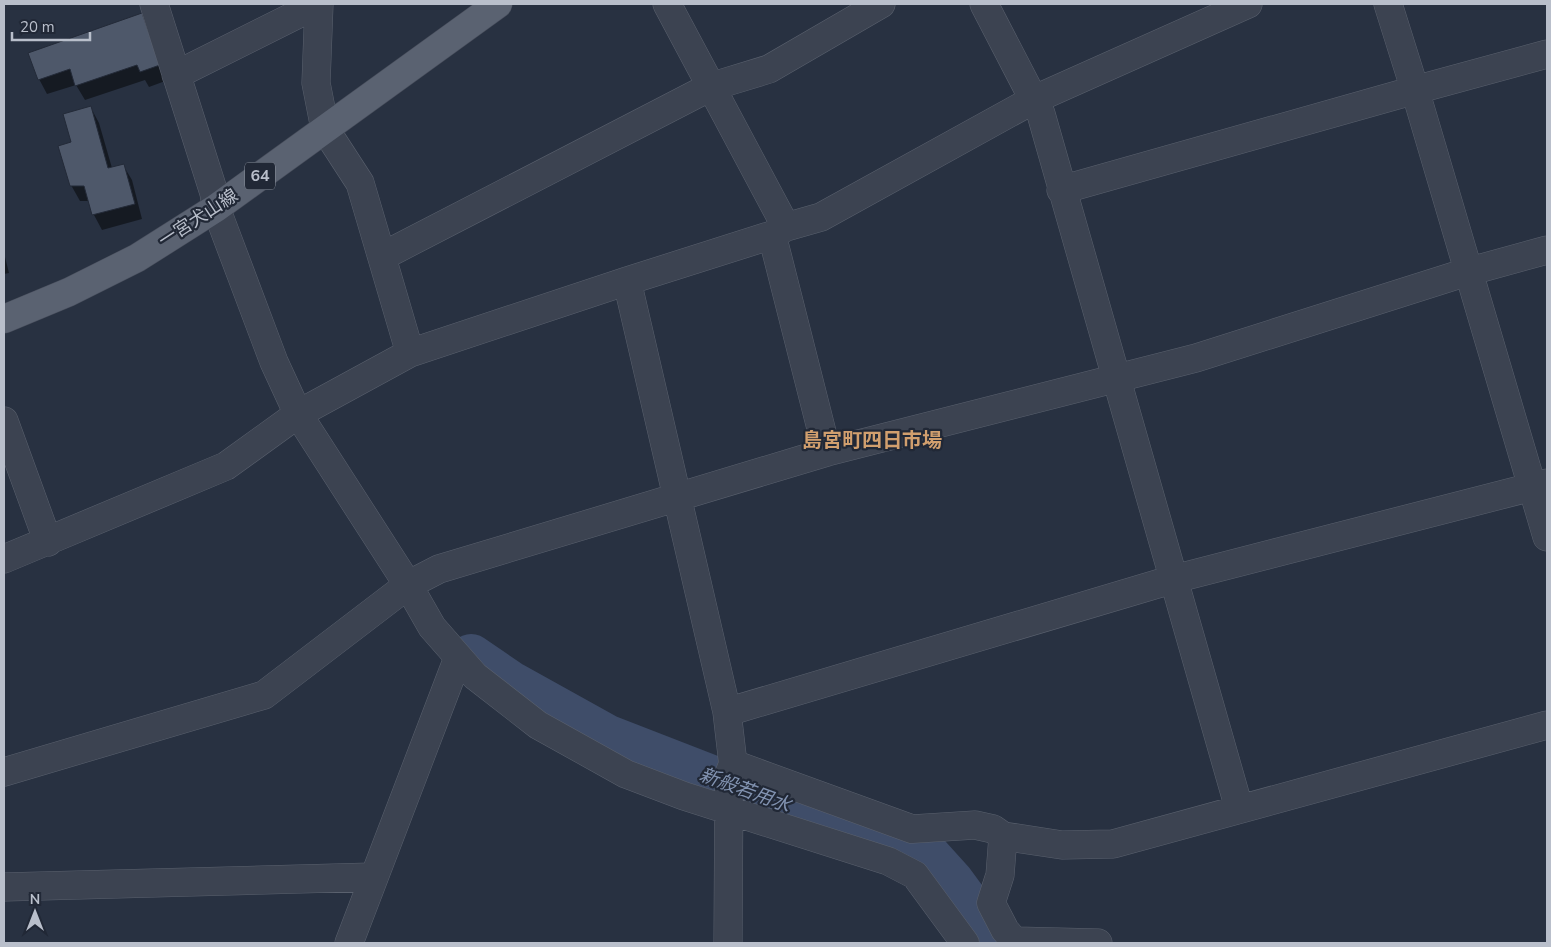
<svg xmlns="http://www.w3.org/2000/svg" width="1551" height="947" font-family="'Nunito Sans','Noto Sans JP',sans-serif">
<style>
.shadow{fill:#0007}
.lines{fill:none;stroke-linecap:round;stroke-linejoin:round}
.river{stroke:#3f4d69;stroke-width:46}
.building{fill:#4e586a;stroke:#232a38}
.minor-casing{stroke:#5a616e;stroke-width:29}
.major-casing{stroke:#464c5a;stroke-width:29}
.minor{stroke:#3c4351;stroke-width:28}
.major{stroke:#5a6271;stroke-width:28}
.labels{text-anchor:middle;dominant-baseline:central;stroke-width:4.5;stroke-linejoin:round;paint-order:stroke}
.shield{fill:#212836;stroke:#8b929e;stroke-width:1}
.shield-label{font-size:16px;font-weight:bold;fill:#b9bfcb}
.street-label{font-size:18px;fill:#b9bfcb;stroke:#212836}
.water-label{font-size:19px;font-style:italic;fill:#8293b1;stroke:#212836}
.quarter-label{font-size:20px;font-weight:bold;fill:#d19f6e;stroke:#212836}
</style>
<rect width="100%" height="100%" fill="#283141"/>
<path class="shadow" d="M141 15 150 30 168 80 149 87 145 80 85 100 76 85 47 94 39 79Z
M91 108 99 123 112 168 123 165 132 180 142 219 102 230 94 215 90 201H80L71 185 72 143Z
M4 253 9 273 4 274Z"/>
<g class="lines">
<path class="river" d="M471 657 509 683 608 738 755 795 924 852 952 883 996 943"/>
</g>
<path class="building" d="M142 13 160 65 140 72 137 65 75 86 70 69 38 80 28 53Z
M91 106 108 168 124 164 135 204 92 215 84 186H70L58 146 71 142 63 114Z"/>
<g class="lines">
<defs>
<path id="minor" d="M154 4 214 193 216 208 274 362 298 414 408 585 432 627 475 676 538 725 626 774 684 796 888 861 915 875 965 943
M319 4 316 83 325 129 360 183 410 353
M667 4 786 227
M984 4 1041 114 1239 808
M1547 54 1415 90 1547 537
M176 75 318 4
M1061 190 1415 90 1388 4
M772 235 827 452
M383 256 710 87 769 69 881 4
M627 281 727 712 733 764 729 774 728 943
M4 421 48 542
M4 559 226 466 298 414 410 353 627 281 772 235 786 227 821 217 1033 100 1248 4
M727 712 1174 579 1547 483
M733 764 912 829 975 825 993 829 1003 836
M4 772 264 695 408 585 439 569 827 452 1196 358 1467 272 1547 250
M4 887 372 877
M1014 941 1098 943
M349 943 458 658
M1016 943 1005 930 991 903 1000 875 1003 836 1062 845 1113 844 1547 725"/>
<path id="major" d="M4 319 69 292 137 258 216 208 498 4"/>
</defs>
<use href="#minor" class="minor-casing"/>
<use href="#major" class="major-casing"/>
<use href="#minor" class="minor"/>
<use href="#major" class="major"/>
</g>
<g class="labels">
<rect class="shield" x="245" y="162.5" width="30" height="27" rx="4"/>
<g class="shield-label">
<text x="260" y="176">64</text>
</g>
<g class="street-label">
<text transform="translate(198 218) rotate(-33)">一宮犬山線</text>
</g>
<g class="water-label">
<text transform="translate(745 790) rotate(20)">新般若用水</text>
</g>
<g class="quarter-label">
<text x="872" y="440">島宮町四日市場</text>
</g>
</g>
<rect width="1551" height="947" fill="none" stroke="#b9bfcb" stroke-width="10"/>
<g transform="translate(35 912)" stroke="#212836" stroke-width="4" paint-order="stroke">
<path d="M0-4L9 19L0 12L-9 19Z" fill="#b9bfcb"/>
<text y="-8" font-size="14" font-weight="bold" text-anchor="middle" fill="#b9bfcb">N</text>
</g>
<path d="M12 32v8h78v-8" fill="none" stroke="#b9bfcb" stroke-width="2.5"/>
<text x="20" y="32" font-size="15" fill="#b9bfcb" stroke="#212836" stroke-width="4" paint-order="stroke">20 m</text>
</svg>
